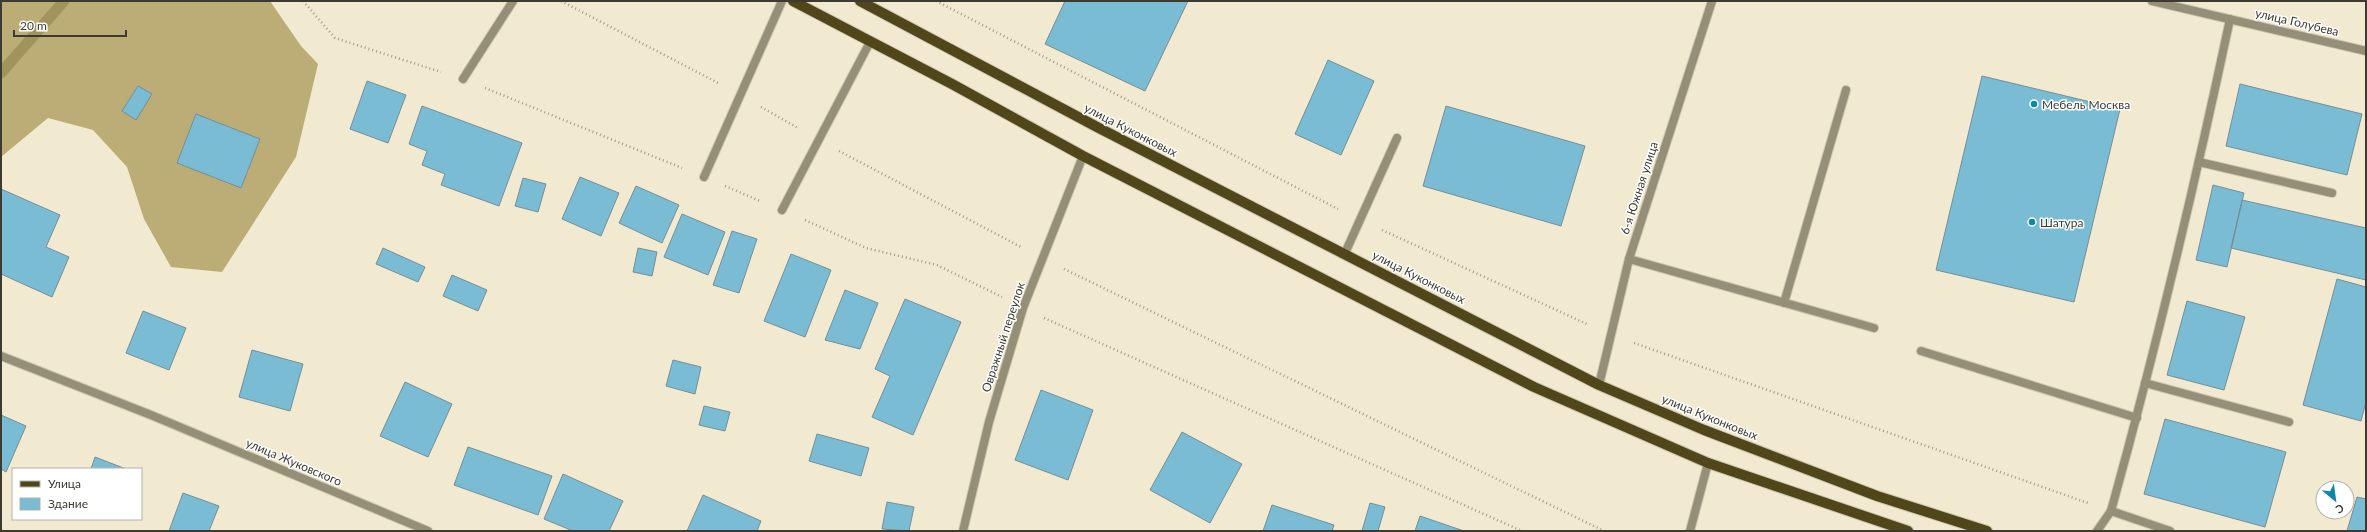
<svg xmlns="http://www.w3.org/2000/svg" width="2367" height="532" font-family="Lato,sans-serif">
<style>
.forest{fill:#bcad76}
.lines{fill:none;stroke-linecap:round;stroke-linejoin:round}
.stream{stroke:#a2935d;stroke-width:11}
.building{fill:#7bbcd5;stroke:#748e99}
.service-casing{stroke:#cdc7b1;stroke-width:10}
.minor-casing{stroke:#cdc7b1;stroke-width:10}
.tertiary-casing{stroke:#cdc7b1;stroke-width:10}
.primary-casing{stroke:#cdc7b1;stroke-width:12}
.path{stroke:#a09b89;stroke-width:2.5;stroke-dasharray:1 3;stroke-linecap:butt}
.service{stroke:#958f78;stroke-width:8}
.minor{stroke:#958f78;stroke-width:8}
.tertiary{stroke:#958f78;stroke-width:8}
.primary{stroke:#514619;stroke-width:10}
.poi-dot{fill:#0d88ab;stroke:#fff;stroke-width:1.5}
.labels{text-anchor:middle;dominant-baseline:central;stroke-width:3;stroke-linejoin:round;paint-order:stroke}
.street-label{font-size:12px;fill:#3d3b31;stroke:#fff}
.poi-label{font-size:12px;fill:#3d3b31;stroke:#fff;text-anchor:start}
</style>
<rect width="100%" height="100%" fill="#f1ead1"/>
<path class="forest" d="M1 1H270L301 46 318 64 296 157 222 272 171 267 144 219 127 167 93 130 48 118 1 157Z"/>
<g class="lines">
<path class="stream" d="M1 73 64 1"/>
</g>
<path class="building" d="M1065 1H1188L1145 91 1045 44Z
M1328 60 1374 81 1341 155 1295 134Z
M1982 76 2120 109 2074 302 1936 270Z
M367 81 406 95 388 143 350 129Z
M2240 84 2362 114 2347 175 2226 146Z
M138 86 152 94 136 120 122 111Z
M422 106 522 143 499 206 441 185 445 174 422 165 427 151 409 144Z
M1446 106 1585 146 1561 226 1423 186Z
M196 114 260 139 241 188 177 163Z
M580 177 619 193 601 236 562 219Z
M523 178 546 184 538 212 515 206Z
M2213 185 2244 193 2227 267 2196 260Z
M636 186 679 205 662 243 619 223Z
M1 189 60 215 46 247 69 257 52 297 1 274Z
M2242 200 2366 228V280L2231 248Z
M682 214 725 232 708 275 664 257Z
M732 231 757 239 739 293 713 285Z
M383 248 425 267 418 282 376 264Z
M638 248 657 252 652 276 633 272Z
M791 254 831 270 805 337 764 321Z
M452 275 487 290 478 311 443 296Z
M2337 279 2366 287V402L2361 421 2303 405Z
M845 290 878 303 860 349 825 340Z
M905 299 961 322 913 435 872 417 890 376 875 369Z
M2187 301 2245 317 2224 390 2167 375Z
M143 311 186 328 169 370 126 353Z
M252 350 303 364 290 411 239 397Z
M673 360 701 367 695 394 666 386Z
M405 382 452 404 428 457 380 436Z
M1041 390 1093 410 1068 480 1015 460Z
M704 406 730 412 725 431 699 425Z
M1 415 26 426 6 472 1 469Z
M2165 419 2286 452 2265 527 2144 494Z
M1182 432 1242 464 1210 523 1150 490Z
M817 434 869 448 861 476 809 461Z
M468 447 552 476 538 515 454 485Z
M95 457 126 469H91Z
M563 474 623 501 609 531H573L544 519Z
M183 493 219 506 209 531H169Z
M703 495 761 521 757 531H687Z
M2357 497 2366 499V531H2347Z
M887 502 914 507 909 531 882 529Z
M1370 503 1385 507 1378 531H1362Z
M1272 505 1334 525 1332 531H1263Z
M1420 516 1464 531H1415Z"/>
<g class="lines">
<defs>
<path id="service" d="M463 79 513 1
M2199 162 2332 193
M704 177 782 1
M782 210 870 42
M1345 253 1397 138
M1629 259 1874 328
M1784 303 1846 90
M1921 351 2137 418
M2145 383 2289 422"/>
<path id="minor" d="M2152 1 2366 51
M1 356 151 415 428 531
M1599 385 1629 259 1712 1
M2111 511C2156 349 2195 184 2230 19
M963 531 989 422 1023 308 1083 156
M1690 531 1708 463"/>
<path id="tertiary" d="M2097 531 2111 511 2170 531"/>
<path id="primary" d="M793 1 952 84 1083 156 1534 387 1708 463 1908 531
M860 1 1097 127 1599 385 1704 430 1877 496 1987 531"/>
</defs>
<use href="#service" class="service-casing"/>
<use href="#minor" class="minor-casing"/>
<use href="#tertiary" class="tertiary-casing"/>
<use href="#primary" class="primary-casing"/>
<path class="path" d="M303 1 335 38 441 72
M561 1 720 84
M936 1 1338 209
M485 88 682 168
M761 107 798 128
M839 151 1021 247
M725 186 760 201
M805 220 866 248 937 265 1002 297
M1382 230 1589 325
M1064 269 1604 531
M1044 318 1522 531
M1634 343 2088 503"/>
<use href="#service" class="service"/>
<use href="#minor" class="minor"/>
<use href="#tertiary" class="tertiary"/>
<use href="#primary" class="primary"/>
</g>
<g class="poi-dot">
<circle cx="2034" cy="104" r="4"/>
<circle cx="2032" cy="222" r="4"/>
</g>
<g class="labels">
<g class="street-label">
<text transform="translate(2297 22) rotate(13)">улица Голубева</text>
<text transform="translate(1131 130) rotate(27)">улица Куконковых</text>
<text transform="translate(1639 188) rotate(-72)">6-я Южная улица</text>
<text transform="translate(1419 277) rotate(27)">улица Куконковых</text>
<text transform="translate(1003 337) rotate(-72)">Овражный переулок</text>
<text transform="translate(1710 417) rotate(22)">улица Куконковых</text>
<text transform="translate(294 462) rotate(23)">улица Жуковского</text>
</g>
<g class="poi-label">
<text x="2042" y="104">Мебель Москва</text>
<text x="2040" y="222">Шатура</text>
</g>
</g>
<rect width="2367" height="532" fill="none" stroke="#3d3b31" stroke-width="4"/>
<rect x="12" y="468" width="130" height="52" fill="#ffffff" stroke="#b1b1ad"/>
<rect x="20" y="481" width="20" height="6" fill="#514619" stroke="#b1b1ad"/>
<text x="48" y="488" font-size="12" fill="#3d3b31">Улица</text>
<rect x="20" y="498" width="20" height="12" fill="#7bbcd5" stroke="#b1b1ad"/>
<text x="48" y="508" font-size="12" fill="#3d3b31">Здание</text>
<g transform="translate(2335 500) rotate(151)"><circle r="19" fill="#ffffff" stroke="#b1b1ad"/>
<path d="M0-3L7 15L0 10L-7 15Z" fill="#0d88ab"/>
<text y="-6" font-size="11" font-weight="bold" text-anchor="middle" fill="#3d3b31">С</text>
</g>
<path d="M14 30v6h112v-6" fill="none" stroke="#3d3b31" stroke-width="2"/>
<text x="20" y="30" font-size="12" fill="#3d3b31" stroke="#ffffff" stroke-width="3" paint-order="stroke">20 m</text>
</svg>
